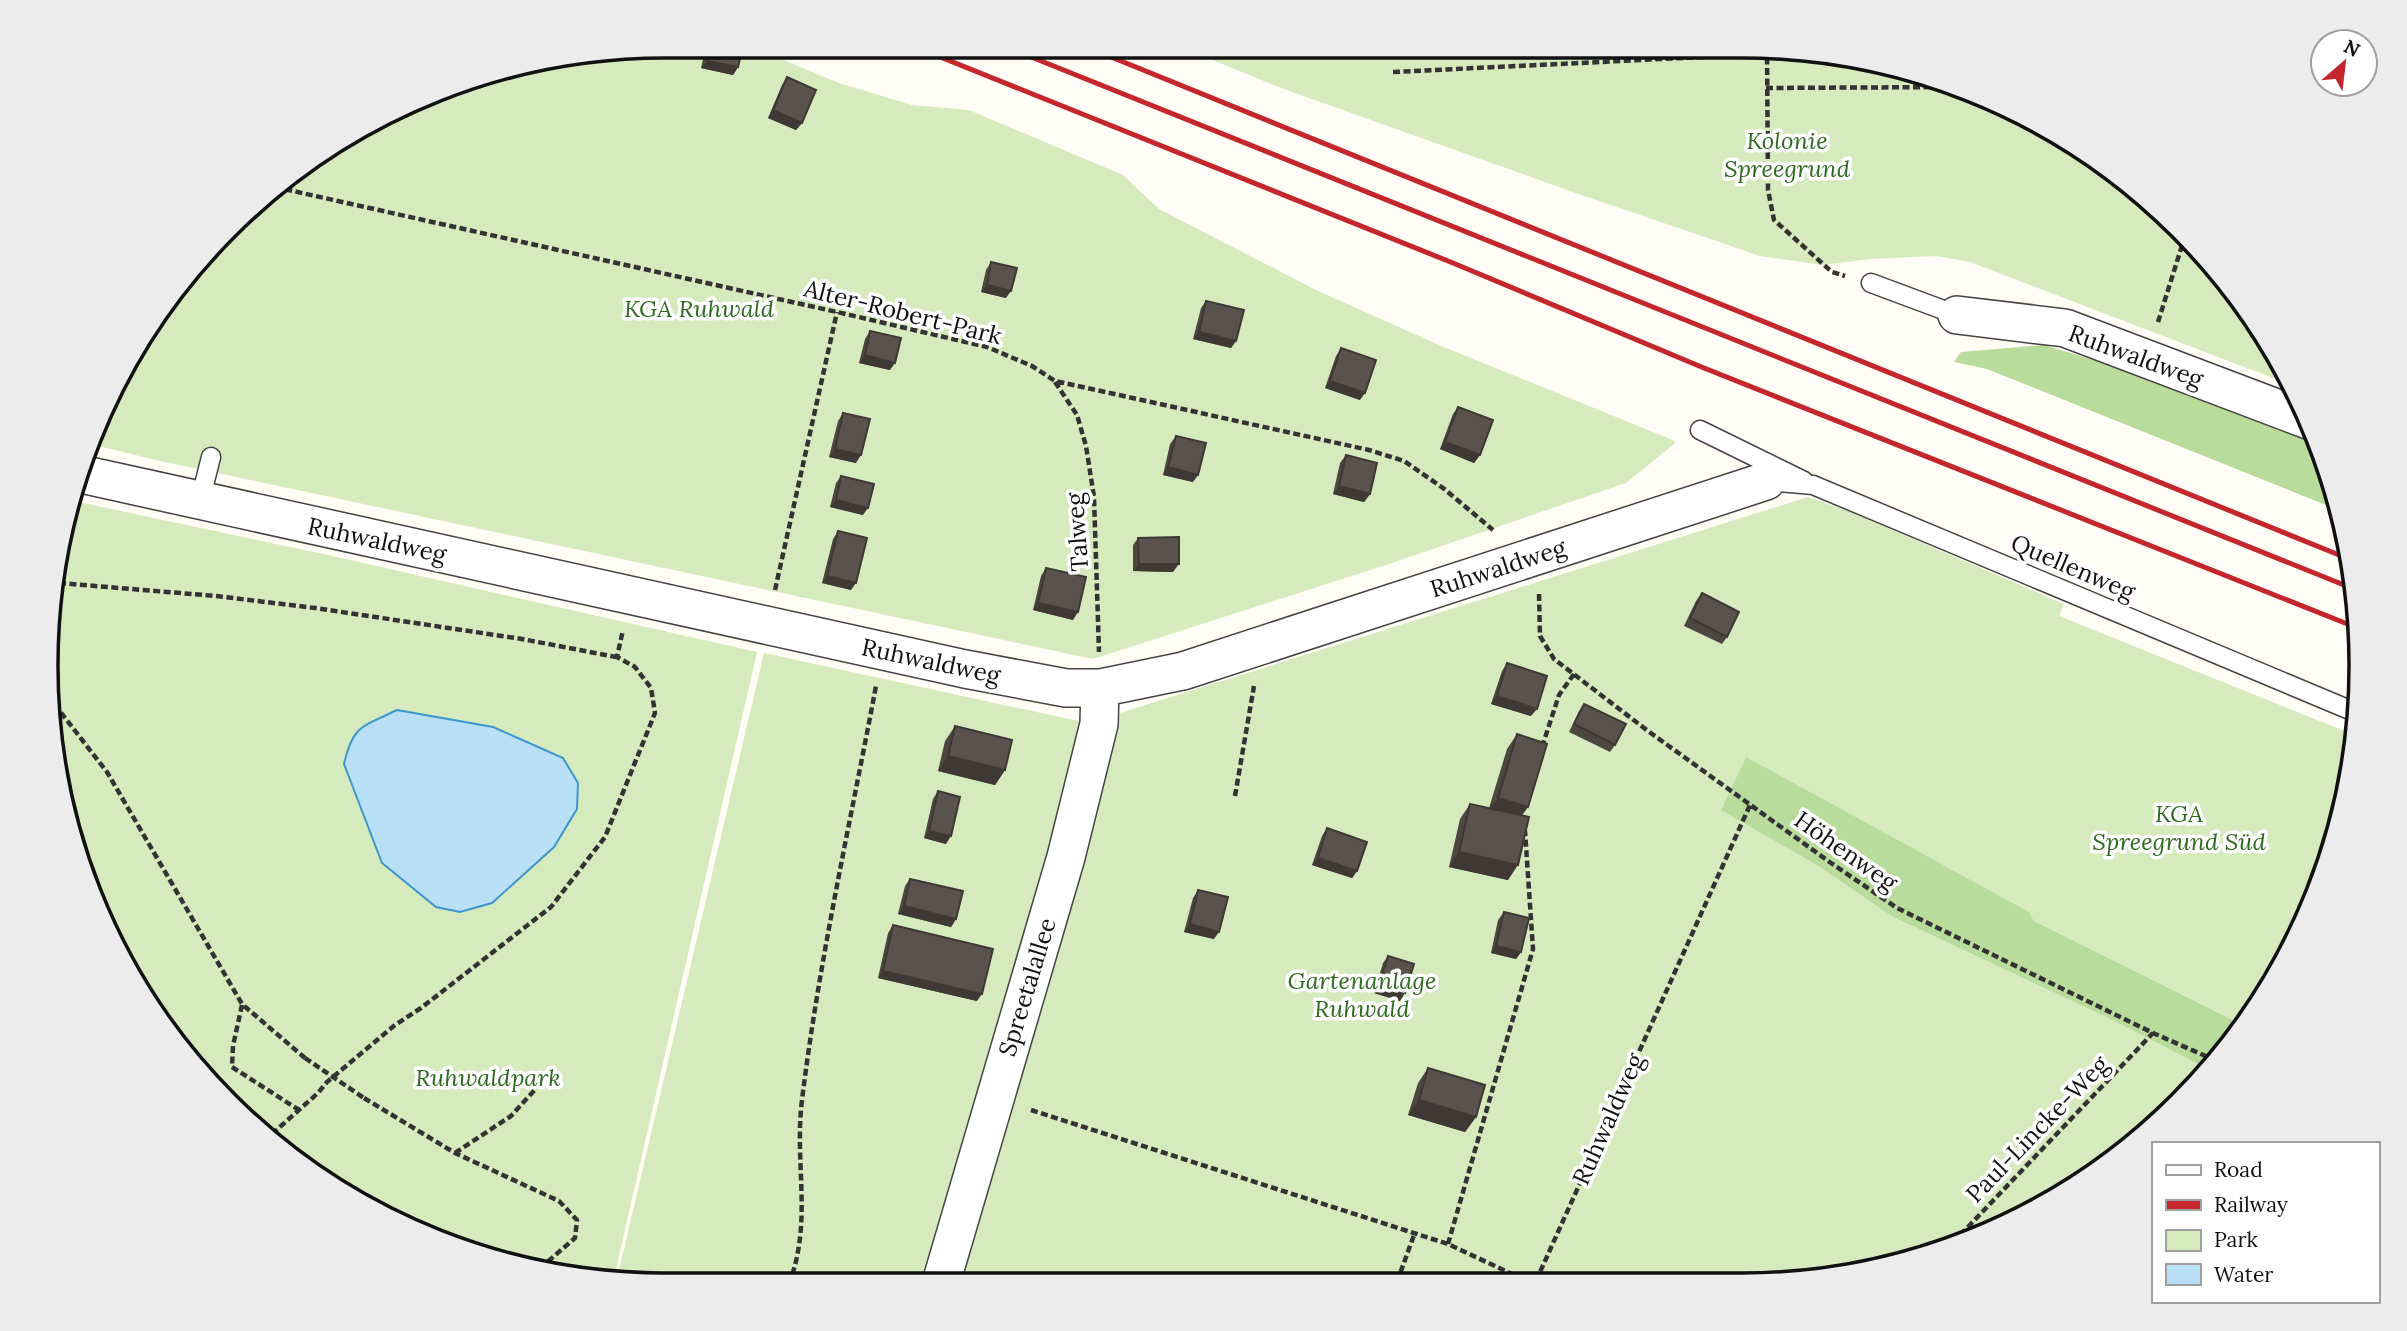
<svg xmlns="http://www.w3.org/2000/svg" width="2407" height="1331" font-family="Lora,serif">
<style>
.green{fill:#d5ebbd;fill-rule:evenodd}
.forest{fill:#b9dc9c}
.water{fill:#b9e0f7;stroke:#3f96cf;stroke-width:2}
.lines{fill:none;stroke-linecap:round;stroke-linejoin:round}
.lane-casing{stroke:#444;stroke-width:21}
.street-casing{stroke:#444;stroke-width:40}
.path{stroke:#333;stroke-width:4.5;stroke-dasharray:7 3.5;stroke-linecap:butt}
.lane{stroke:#fff;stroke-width:18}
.street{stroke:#fff;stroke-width:37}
.rail{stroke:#c4262e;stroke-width:5}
.path-bridge{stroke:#333;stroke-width:4.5;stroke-dasharray:7 3.5;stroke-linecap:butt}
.wall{fill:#4d4742}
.shaded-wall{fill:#3f3936}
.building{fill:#5a524d;stroke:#3f3936;stroke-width:2}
.labels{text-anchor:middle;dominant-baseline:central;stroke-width:7;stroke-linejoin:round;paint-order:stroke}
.park-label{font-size:24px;font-style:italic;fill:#2f6b1f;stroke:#fff}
.street-label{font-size:24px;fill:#111;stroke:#fff}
.rim{fill:none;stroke:#111;stroke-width:3.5}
</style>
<rect width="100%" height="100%" fill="#fffdf5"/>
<path class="green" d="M666 46H750L839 83 912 105 969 110 1123 175 1159 209 1316 290 1439 345 1675 441 1674 444 1626 483 1389 564 1093 659 156 460 94 445 150 321 288 174 466 79Z
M1178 46 1782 47 1902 67 2051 128 2150 199 2233 288 2294 386 1970 262 1936 256 1870 259 1822 265 1760 256 1570 191 1281 88Z
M1808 497 1848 511 2064 604 2059 616 2357 736 2356 746 2329 864 2279 975 2243 1025 2034 921 2029 912 1817 865 1891 916 2106 1017 2210 1070 2086 1181 1941 1252 1822 1280 616 1283 764 653 1088 723Z
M69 500 328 555 757 652 613 1282 505 1264 356 1203 200 1075 93 903 47 706ZM397 710 493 727 563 758Z"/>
<path class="forest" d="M2044 345 2147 376 2316 440 2341 511 1987 369 1954 362 1961 352Z
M1746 757 2029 912 2034 921 2243 1025 2210 1070 2106 1017 1891 916 1817 865 1721 810Z"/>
<path class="water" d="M397 710 493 727 563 758 578 783 577 809 554 847 492 903 460 912 436 907 382 863 344 764C353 724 363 727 397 710Z"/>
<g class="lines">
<defs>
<path id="lane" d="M1871 283 1957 315
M1700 430 1804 481
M1766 481 1813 485 2357 713
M200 501 211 457"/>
<path id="street" d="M1957 315 2065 328 2308 420
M81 474 965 669 1066 688H1100L1183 671 1766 481
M941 1283 1066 857 1099 724 1100 688"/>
</defs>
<use href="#lane" class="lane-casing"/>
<use href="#street" class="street-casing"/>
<path class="path" d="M1767 47 1768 190 1774 220 1832 272 1845 276
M1393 72 1766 54
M1766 88 1951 87
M275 187 837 312 987 347 1032 366 1055 381 1369 450 1404 461 1443 488 1493 530
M2158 322 2185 236
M1055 382 1077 415 1086 446 1094 497 1099 652
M59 583 216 596 315 608 522 639 616 657
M775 590 837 312
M1539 594 1540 636 1554 659 1648 731 1831 863 1897 908 2153 1033 2217 1061
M48 696 107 772 242 1004 305 1058
M1542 747 1559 695 1574 674
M1235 796 1254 686
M242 1005 233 1046 232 1067 299 1110
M364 1098 455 1153 559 1201 577 1220 575 1238 538 1270
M1031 1110 1448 1244 1527 1281
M272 1134 318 1093 327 1082 395 1025 421 1008 551 907 605 837 655 713 651 688 635 667 617 657 623 630
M455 1153 511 1116 552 1071
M1448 1244 1533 949 1525 831
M1946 1250 2153 1033
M1536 1281 1750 805
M1397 1282 1414 1235
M789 1284C813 1221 794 1164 802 1100 819 961 850 824 876 686"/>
<use href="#lane" class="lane"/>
<use href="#street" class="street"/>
<path class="rail" d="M913 46 1453 263 1704 368 2360 629
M1004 46 2354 589
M1084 46 2349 559"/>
<path class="path-bridge" d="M305 1058 364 1098"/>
</g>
<path class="wall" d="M706 46H743L738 67 733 75 701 68Z
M787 77 802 123 796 130 768 118 782 85Z
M991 262 1006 298 981 292 986 270Z
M1206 301 1236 341 1231 348 1193 339 1201 308Z
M870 331 890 370 859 363 865 339Z
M1341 348 1360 400 1325 388 1336 356Z
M1458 407 1480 455 1474 463 1440 449 1453 414Z
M843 413 856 463 829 457 838 421Z
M1176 436 1193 482 1163 475 1170 444Z
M1346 455 1370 494 1364 502 1333 494 1340 463Z
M841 476 863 515 830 507 836 483Z
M838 531 851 590 822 583 833 539Z
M1138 538 1173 572 1133 571V545Z
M1046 568 1073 620 1033 610 1041 576Z
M1702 593 1727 637 1722 644 1684 626 1696 601Z
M1507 663 1531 716 1491 704 1502 671Z
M1584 704 1615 745 1610 752 1569 732 1579 711Z
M955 726 1005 770 995 785 938 771 945 741Z
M1517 734 1528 807 1522 815 1508 880 1449 867 1460 819 1470 804 1489 808 1507 749Z
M938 791 946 844 924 838 933 799Z
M1327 828 1357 871 1352 878 1312 865 1322 836Z
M910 879 956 919 951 927 898 914 905 886Z
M1198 890 1214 939 1184 932 1193 898Z
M1504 912 1521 952 1516 959 1491 953 1498 920Z
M893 925 977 1001 878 978 888 933Z
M1388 956 1400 1001 1374 993 1383 963Z
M1428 1068 1476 1117 1465 1132 1408 1115 1418 1083Z"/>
<path class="shaded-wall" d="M707 61 738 67 733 75 701 68Z
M773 110 802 123 796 130 768 118Z
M987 285 1011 291 1006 298 981 292Z
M1199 332 1236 341 1231 348 1193 339Z
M865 355 895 363 890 370 859 363Z
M1330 381 1365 393 1360 400 1325 388Z
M1445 442 1480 455 1474 463 1440 449Z
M835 449 861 455 856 463 829 457Z
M1168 467 1198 475 1193 482 1163 475Z
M1339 486 1370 494 1364 502 1333 494Z
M836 500 868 508 863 515 830 507Z
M1139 564H1179L1173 572 1133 571Z
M827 576 856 583 851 590 822 583Z
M1038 603 1078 612 1073 620 1033 610Z
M1497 696 1537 709 1531 716 1491 704Z
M948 756 1005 770 995 785 938 771Z
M1498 798 1528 807 1517 822 1487 812Z
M929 831 951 836 946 844 924 838Z
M1459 852 1518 865 1508 880 1449 867Z
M1318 858 1357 871 1352 878 1312 865Z
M904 906 956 919 951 927 898 914Z
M1190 924 1219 932 1214 939 1184 932Z
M1496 946 1521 952 1516 959 1491 953Z
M883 971 982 994 977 1001 878 978Z
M1379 985 1405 993 1400 1001 1374 993Z
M1419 1100 1476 1117 1465 1132 1408 1115Z"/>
<path class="building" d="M710 46H743L738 67 707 61Z
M787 77 816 90 802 123 773 110Z
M991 262 1017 268 1011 291 987 285Z
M1206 301 1244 310 1236 341 1199 332Z
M870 331 901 338 895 363 865 355Z
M1341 348 1376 360 1365 393 1330 381Z
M1458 407 1493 420 1480 455 1445 442Z
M843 413 870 419 861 455 835 449Z
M1176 436 1206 443 1198 475 1168 467Z
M1346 455 1377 463 1370 494 1339 486Z
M841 476 874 484 868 508 836 500Z
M838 531 867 538 856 583 827 576Z
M1179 537V564H1139L1138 538Z
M1046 568 1086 577 1078 612 1038 603Z
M1702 593 1739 612 1727 637 1690 618Z
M1507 663 1547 676 1537 709 1497 696Z
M1584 704 1626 724 1615 745 1574 724Z
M955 726 1012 740 1005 770 948 756Z
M1517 734 1547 744 1528 807 1498 798Z
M938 791 960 797 951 836 929 831Z
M1470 804 1529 817 1518 865 1459 852Z
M1327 828 1367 842 1357 871 1318 858Z
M910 879 963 891 956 919 904 906Z
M1198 890 1228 897 1219 932 1190 924Z
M1504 912 1529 918 1521 952 1496 946Z
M893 925 993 949 982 994 883 971Z
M1388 956 1414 964 1405 993 1379 985Z
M1428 1068 1485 1085 1476 1117 1419 1100Z"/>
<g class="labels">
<g class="park-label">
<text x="1787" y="140">Kolonie<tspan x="1787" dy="28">Spreegrund</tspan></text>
<text x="699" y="308">KGA Ruhwald</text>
<text x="2179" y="813">KGA<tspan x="2179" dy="28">Spreegrund Süd</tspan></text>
<text x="1362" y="980">Gartenanlage<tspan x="1362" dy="28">Ruhwald</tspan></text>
<text x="488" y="1077">Ruhwaldpark</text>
</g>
<g class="street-label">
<text transform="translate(903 312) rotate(14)">Alter-Robert-Park</text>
<text transform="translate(2136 356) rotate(20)">Ruhwaldweg</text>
<text transform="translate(1077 532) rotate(-94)">Talweg</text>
<text transform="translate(377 540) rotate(12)">Ruhwaldweg</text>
<text transform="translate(2073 567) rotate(23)">Quellenweg</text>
<text transform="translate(1498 568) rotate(-18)">Ruhwaldweg</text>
<text transform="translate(931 661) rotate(12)">Ruhwaldweg</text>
<text transform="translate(1846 851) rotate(35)">Höhenweg</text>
<text transform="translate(1027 987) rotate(-73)">Spreetalallee</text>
<text transform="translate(1608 1119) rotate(-66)">Ruhwaldweg</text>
<text transform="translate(2037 1129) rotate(-46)">Paul-Lincke-Weg</text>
</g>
</g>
<path d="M0 0H2407V1331H0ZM665 58H1742A607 607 0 0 1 2349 665V666A607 607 0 0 1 1742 1273H665A607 607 0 0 1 58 666V665A607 607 0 0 1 665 58Z" fill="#ececec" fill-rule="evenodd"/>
<path class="rim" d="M665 58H1742A607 607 0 0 1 2349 665V666A607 607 0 0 1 1742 1273H665A607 607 0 0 1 58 666V665A607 607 0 0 1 665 58Z"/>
<rect x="2152" y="1142" width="228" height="161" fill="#ffffff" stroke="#a0a0a0" stroke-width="2"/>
<rect x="2166" y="1165" width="35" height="10" fill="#ffffff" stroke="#a0a0a0" stroke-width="2"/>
<text x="2214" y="1177" font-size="21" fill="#111111">Road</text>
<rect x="2166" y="1200" width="35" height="10" fill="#c4262e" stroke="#a0a0a0" stroke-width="2"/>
<text x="2214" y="1212" font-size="21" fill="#111111">Railway</text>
<rect x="2166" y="1230" width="35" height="21" fill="#d5ebbd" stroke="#a0a0a0" stroke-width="2"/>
<text x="2214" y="1247" font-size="21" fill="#111111">Park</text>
<rect x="2166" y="1264" width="35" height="21" fill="#b9e0f7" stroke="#a0a0a0" stroke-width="2"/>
<text x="2214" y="1282" font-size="21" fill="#111111">Water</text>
<g transform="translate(2344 63) rotate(28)"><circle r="33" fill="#ffffff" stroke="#a0a0a0" stroke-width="2"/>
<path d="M0-5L12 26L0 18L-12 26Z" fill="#c4262e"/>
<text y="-10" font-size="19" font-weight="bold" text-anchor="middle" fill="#111111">N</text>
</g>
</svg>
